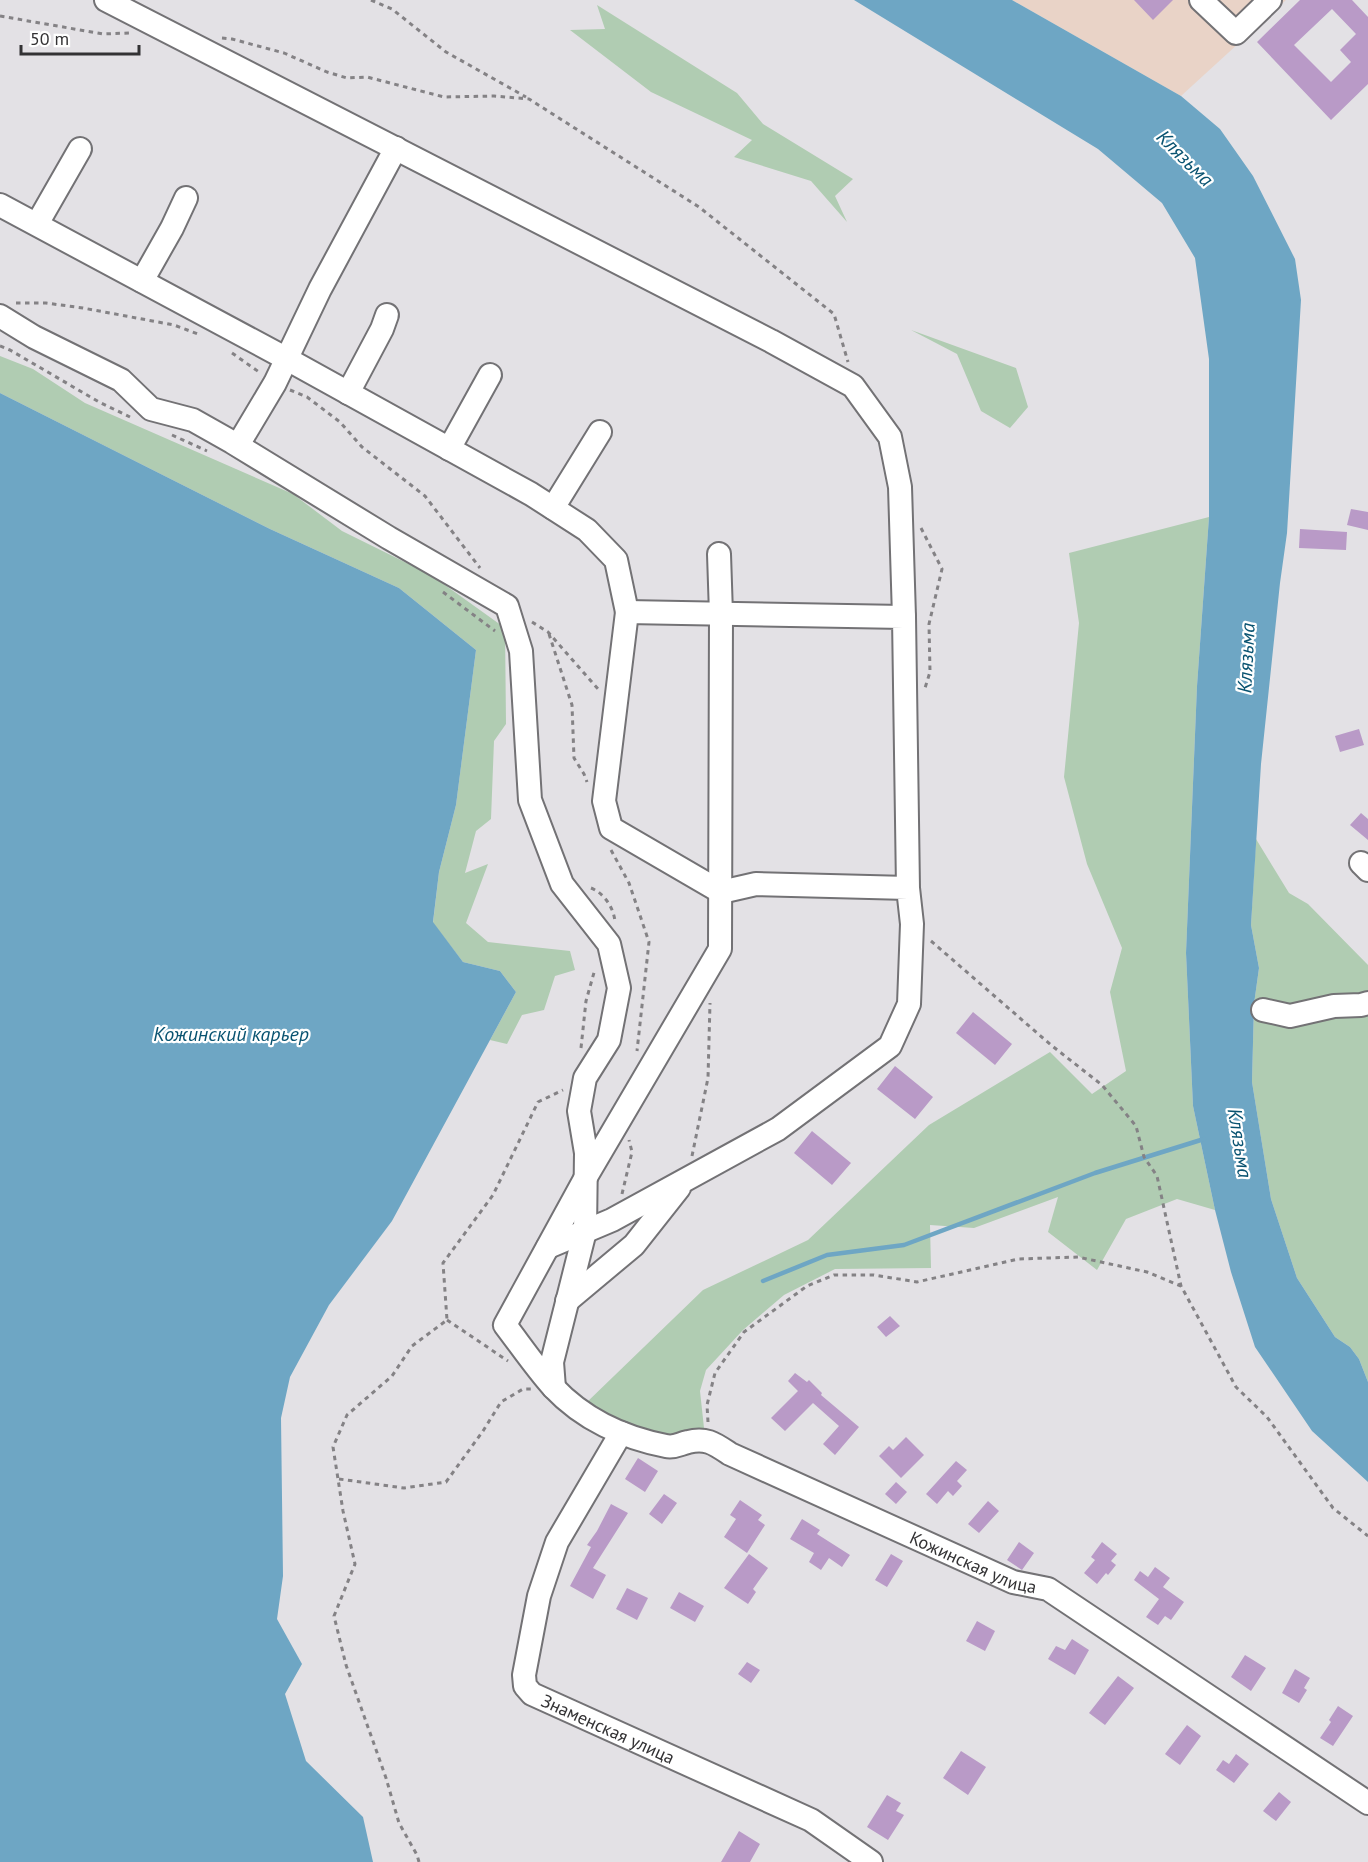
<svg xmlns="http://www.w3.org/2000/svg" width="1368" height="1862" font-family="'PT Sans',sans-serif">
<style>
.education{fill:#e9d3c7}
.green{fill:#b0ccb2}
.water{fill:#6ea6c4}
.lines{fill:none;stroke-linecap:round;stroke-linejoin:round}
.stream{stroke:#6ea6c4;stroke-width:4.5}
.building{fill:#b99ac7;fill-rule:evenodd}
.minor-casing{stroke:#737275;stroke-width:26}
.path{stroke:#848285;stroke-width:3;stroke-dasharray:4.5 4.5;stroke-linecap:butt}
.minor{stroke:#fff;stroke-width:22}
.labels{text-anchor:middle;dominant-baseline:central;stroke-width:4.5;stroke-linejoin:round;paint-order:stroke}
.street-label{font-size:18px;fill:#333234;stroke:#fff}
.water-label{font-size:20px;font-style:italic;fill:#095371;stroke:#fff}
</style>
<rect width="100%" height="100%" fill="#e3e1e5"/>
<path class="education" d="M1012 0H1286L1181 96Z"/>
<path class="green" d="M597 5 737 93 763 124 853 179 835 196 847 222 811 181 734 157 752 140 651 92 570 30 605 29Z
M911 330 1016 368 1028 407 1010 428 981 411 957 354Z
M0 356 33 369 85 403 293 494 342 531 431 575 505 628 506 724 494 741 491 819 476 831 465 873 488 864 466 923 488 942 570 951 575 970 555 976 544 1010 522 1015 507 1044 490 1040 516 992 500 971 463 962 433 923 439 872 456 805 476 650 399 588 270 529 0 393Z
M1209 517 1197 686 1186 953 1193 1106 1215 1210 1177 1199 1126 1219 1097 1270 1048 1232 1058 1197 974 1228 930 1225 931 1268 835 1269 784 1295 743 1330 706 1370 700 1391 704 1428 701 1432 673 1439 618 1426 585 1404 703 1290 808 1240 929 1125 1050 1052 1092 1094 1126 1071 1110 992 1122 948 1087 864 1064 777 1079 623 1069 553Z
M1256 839 1289 893 1308 904 1368 965V1382L1359 1359 1350 1347 1335 1337 1297 1278 1271 1199 1252 1082 1254 1004 1259 968 1251 925Z"/>
<path class="water" d="M854 0H1012L1181 96 1220 129 1253 176 1295 259 1301 300 1287 533 1280 583 1261 764 1251 925 1259 968 1254 1004 1252 1082 1271 1199 1297 1278 1335 1337 1350 1347 1359 1359 1368 1382V1482L1312 1431 1255 1347 1231 1272 1215 1210 1193 1106 1186 953 1197 686 1209 517V359L1195 258 1162 203 1098 149Z
M0 393 270 529 399 588 476 650 456 805 439 872 433 922 463 962 500 971 516 992 392 1221 329 1305 290 1377 281 1418 283 1576 277 1619 302 1664 285 1694 306 1761 363 1817 373 1862H0Z"/>
<g class="lines">
<path class="stream" d="M763 1281 827 1255 904 1245 1095 1173 1204 1139"/>
</g>
<path class="building" d="M1134 0H1173L1153 20Z
M1300 0H1352L1368 17V84L1331 120 1257 42ZM1332 9 1356 34 1340 50 1351 62 1331 82 1294 45Z
M1351 509 1368 512V530L1347 525Z
M1300 529 1347 532 1346 550 1299 548Z
M1359 729 1364 745 1340 752 1335 736Z
M1361 813 1368 819V840L1350 825Z
M973 1012 1012 1044 995 1065 956 1033Z
M895 1066 933 1097 915 1119 877 1089Z
M812 1131 851 1163 832 1185 794 1153Z
M890 1316 900 1326 886 1337 877 1327Z
M795 1373 807 1382 809 1380 822 1393 821 1395 859 1427 835 1455 823 1444 839 1426 813 1403 785 1431 771 1418 798 1391 788 1381Z
M906 1437 924 1455 901 1478 879 1456 889 1446 893 1450Z
M638 1458 658 1471 645 1492 625 1479Z
M956 1461 967 1470 957 1481 962 1486 953 1496 948 1491 937 1504 926 1494Z
M896 1482 907 1492 896 1504 885 1494Z
M664 1494 677 1503 662 1524 649 1514Z
M740 1500 762 1515 758 1520 765 1525 747 1553 724 1537 736 1519 730 1515Z
M988 1501 999 1511 979 1533 968 1524Z
M611 1504 628 1513 593 1568 606 1575 593 1599 570 1586 591 1547 587 1545 597 1531Z
M802 1519 820 1530 817 1534 850 1555 842 1567 829 1558 821 1570 809 1562 814 1553 790 1539Z
M1019 1542 1034 1553 1022 1570 1007 1560Z
M1102 1542 1117 1554 1111 1561 1116 1565 1108 1575 1106 1573 1097 1584 1084 1573 1095 1560 1091 1557Z
M749 1554 768 1568 753 1589 756 1592 748 1604 724 1588Z
M891 1554 903 1561 887 1587 875 1580Z
M1155 1567 1170 1578 1163 1587 1184 1602 1171 1620 1165 1616 1158 1625 1146 1617 1159 1599 1134 1580 1140 1571 1148 1577Z
M627 1588 648 1598 637 1620 616 1609Z
M679 1592 704 1606 695 1622 670 1608Z
M977 1621 995 1631 985 1651 966 1641Z
M1072 1639 1089 1650 1075 1675 1048 1659 1056 1646 1065 1650Z
M1245 1655 1266 1668 1251 1691 1231 1677Z
M747 1662 760 1670 751 1683 738 1674Z
M1295 1669 1310 1678 1304 1688 1307 1690 1299 1703 1282 1693Z
M1118 1676 1134 1688 1105 1725 1089 1713Z
M1338 1706 1353 1716 1333 1746 1320 1738 1331 1722 1329 1720Z
M1187 1725 1201 1736 1180 1765 1165 1754Z
M961 1751 986 1767 968 1795 943 1778Z
M1236 1754 1249 1764 1234 1783 1216 1770 1223 1760 1229 1764Z
M1279 1792 1291 1802 1276 1821 1263 1811Z
M887 1795 901 1803 896 1811 904 1815 888 1840 867 1827Z
M739 1831 760 1844 750 1862H721Z"/>
<g class="lines">
<defs>
<g id="minor">
<path d="M106 0 771 341 853 386 890 437 900 487 904 617"/>
<path d="M1201 0 1236 33 1270 0"/>
<path d="M0 205 287 359 531 494 587 530 616 560 627 612"/>
<path d="M37 224 80 149"/>
<path d="M142 281 172 228 186 198"/>
<path d="M0 316 34 337 121 380 151 409 193 420 232 442 389 538 507 606 521 651 530 800 562 884 609 944 619 988 609 1040 585 1078 579 1111 586 1153 585 1231 552 1362 554 1388"/>
<path d="M348 393 382 329 387 315"/>
<path d="M238 445 275 383 320 289 396 148"/>
<path d="M449 449 490 375"/>
<path d="M553 508 600 432"/>
<path id="s1" d="M719 554 721 614 720 949 586 1177 505 1325C521 1346 536 1368 553 1387 583 1419 624 1438 666 1446 675 1448 679 1444 688 1442 706 1437 715 1444 730 1454L1013 1582 1048 1589 1368 1803"/>
<path d="M1361 863 1368 870"/>
<path d="M1263 1010 1290 1016 1334 1006 1361 1005 1368 1003"/>
<path d="M548 1247 612 1220 778 1129 890 1046 909 1004 912 924 908 888 904 617 627 612 604 801 611 828 721 892 756 884 908 888"/>
<path d="M567 1301 634 1245 679 1188"/>
<path id="s2" d="M621 1433 557 1542 539 1596 524 1675 525 1686 532 1694 811 1820 871 1862"/>
</g>
</defs>
<use href="#minor" class="minor-casing"/>
<path class="path" d="M371 0 392 9 446 52 526 97
M0 16 103 34 129 33
M222 38 232 39 284 53 327 72 347 78 367 77 444 97 494 96 529 99 699 207 834 314 848 362
M16 303H46L83 308 174 325 198 334
M0 346 10 350 99 402 130 417
M232 353 259 372
M290 390 307 397 340 422 362 447 425 496 480 568
M172 435 207 451
M921 528 942 569 929 624 930 672 925 688
M443 592 495 631
M532 622 548 632 598 689
M549 634 572 705 574 758 584 774 587 782
M611 850 629 883 649 942 637 1051
M591 888C604 893 614 908 615 922
M931 941 1051 1045 1102 1085 1136 1126 1144 1157 1157 1176 1181 1286 1236 1387 1267 1417 1333 1508 1368 1536
M581 1048 586 1001 595 969
M692 1156 708 1078 710 1003
M622 1194 632 1152 629 1140
M447 1320 508 1361
M708 1422 707 1405 715 1373 744 1332 807 1286 834 1275H874L917 1282 1018 1259 1078 1257 1147 1272 1181 1286
M339 1479 404 1488 446 1482 483 1431 501 1402 523 1389H531
M419 1862 417 1855 399 1823 386 1778 346 1665 334 1616 355 1564 343 1511 333 1447 347 1415 392 1376 412 1346 447 1320 443 1263 493 1195 538 1102 563 1090"/>
<use href="#minor" class="minor"/>
</g>
<g class="labels">
<g class="street-label">
<text stroke="none"><textPath href="#s1" startOffset="1371">Кожинская улица</textPath></text>
<text stroke="none"><textPath href="#s2" startOffset="369">Знаменская улица</textPath></text>
</g>
<g class="water-label">
<text transform="translate(1185 158) rotate(45)">Клязьма</text>
<text transform="translate(1246 658) rotate(-87)">Клязьма</text>
<text x="231" y="1034">Кожинский карьер</text>
<text transform="translate(1240 1143) rotate(81)">Клязьма</text>
</g>
</g>
<path d="M21 45v9h118v-9" fill="none" stroke="#333234" stroke-width="3"/>
<text x="30" y="45" font-size="18" fill="#333234" stroke="#ffffff" stroke-width="4.5" paint-order="stroke">50 m</text>
</svg>
